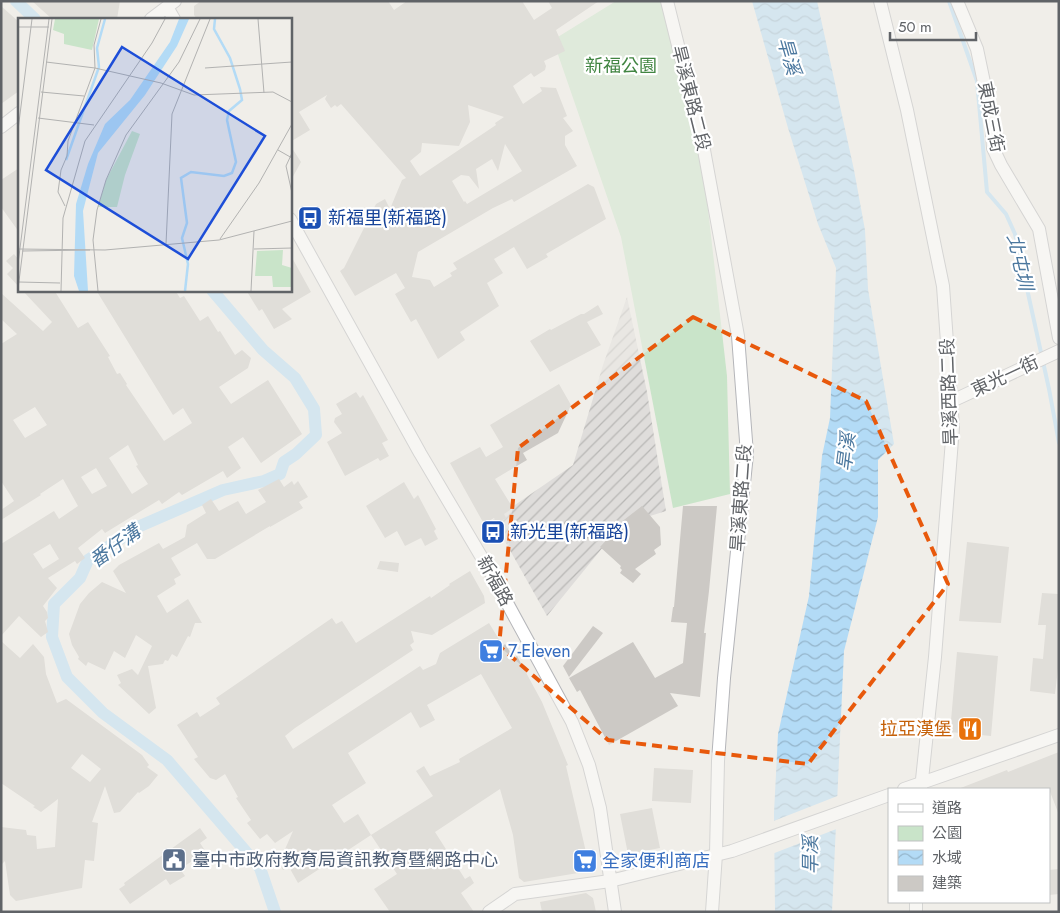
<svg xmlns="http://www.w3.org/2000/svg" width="1060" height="913" font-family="Jost,'Noto Sans TC',sans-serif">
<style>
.industrial{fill:url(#industrial-furrows)}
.green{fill:#c9e4c9}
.water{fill:url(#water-waves)}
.pier{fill:#f0eee9}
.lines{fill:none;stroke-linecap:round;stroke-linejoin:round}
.stream{stroke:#b3dbf6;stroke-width:4}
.canal{stroke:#b3dbf6;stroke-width:12}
.building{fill:#ccc9c5;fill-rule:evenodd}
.minor-casing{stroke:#b4b5b9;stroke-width:14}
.minor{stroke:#fff;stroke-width:12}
.marked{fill:none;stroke:#e8590c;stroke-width:4;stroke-dasharray:10 6;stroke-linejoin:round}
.labels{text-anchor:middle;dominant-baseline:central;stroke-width:4.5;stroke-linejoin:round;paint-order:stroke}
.park-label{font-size:18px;fill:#418542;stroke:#fff}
.street-label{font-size:18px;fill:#606367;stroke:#fff}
.transit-label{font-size:18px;fill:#164399;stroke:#fff;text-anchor:start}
.shop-label{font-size:18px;fill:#366cbe;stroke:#fff;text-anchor:start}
.food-label{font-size:18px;fill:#c56008;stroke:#fff;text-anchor:end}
.service-label{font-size:18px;fill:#4e5e75;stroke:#fff;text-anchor:start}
.water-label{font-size:19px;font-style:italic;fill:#4c789f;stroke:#fff}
.inset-river{fill:none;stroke:#b3dbf6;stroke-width:2.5}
.inset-road{fill:none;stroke:#b2b2b1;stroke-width:1}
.view{fill:#1d4ed8;fill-opacity:0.15;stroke:#1d4ed8;stroke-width:2.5}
.inset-edge{fill:none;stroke:#606367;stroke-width:2.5}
</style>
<defs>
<pattern id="industrial-furrows" width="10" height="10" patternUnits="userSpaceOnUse" patternTransform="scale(1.25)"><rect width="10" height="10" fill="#dfdddb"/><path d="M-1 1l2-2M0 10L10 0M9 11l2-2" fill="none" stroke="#b8b7b5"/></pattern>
<pattern id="water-waves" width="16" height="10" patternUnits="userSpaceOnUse" patternTransform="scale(1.25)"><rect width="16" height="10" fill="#b3dbf6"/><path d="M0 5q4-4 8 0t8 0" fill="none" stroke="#95b5cb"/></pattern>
</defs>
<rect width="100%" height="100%" fill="#f0eee9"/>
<path class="industrial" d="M627 297 647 392 666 511 621 525 547 616 493 520 573 465 603 365Z"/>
<path class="green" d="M616 1H661L701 148 727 376 730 494 673 508 621 237 553 40Z"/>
<path class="water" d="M752 1H817L854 170 865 230 868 289 894 444 878 460V517L844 651 832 912H775L774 813 778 734 809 596 822 456 830 418 836 268 818 224 788 128Z"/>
<path class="pier" d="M840 795 839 828 772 854 771 822Z"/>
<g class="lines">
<path class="stream" d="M949 1 977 81 987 192 1006 214 1015 234 1049 389 1059 443"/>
<path class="canal" d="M16 1 35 19
M212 290 263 350 295 378 314 409 316 435 296 454 284 462 280 474 264 481 223 490 140 526 88 560 80 578 54 604 52 637 67 677 103 713 167 760 260 868 275 912"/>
</g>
<path class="building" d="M32 1H120L117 19H52Z
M201 1H388L394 10 407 1H522L534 20 552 8 548 1H599L556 30 565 51 544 61 546 66 545 70 534 77 531 73 513 86 523 104 542 91 540 87 556 88 567 116 563 118 573 131 565 136V145L577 166 514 202 512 199 493 208 418 252 412 277 430 280 434 287 452 276 450 273 457 269 453 263 588 184 594 187 606 219 546 254 548 257 527 269 514 247 494 259 503 273 487 283 499 306 460 332 465 340 438 359 416 319 411 322 395 294 405 288 396 273 355 296 340 271 344 268 376 204 385 199 390 209 402 180 406 178 341 104 337 107 335 105 331 108 325 99 327 95 299 112 310 130 290 142V19H197L194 15V6ZM468 105 504 117 495 123 496 125 420 176 410 161 421 152 422 143 459 146 470 122ZM505 144 522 171 467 204 465 201 464 202 452 181 461 175 469 176 479 189 476 169 492 159 498 171Z
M1 6 19 22V91L1 104Z
M290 145 301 162 290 182Z
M19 168V232L1 207V180Z
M14 254 19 260V287L7 274 13 268 6 261Z
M290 254 311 292 282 309 292 319 274 329 262 309 259 311 246 290H290Z
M22 290H54L78 328 88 322 110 356 108 357 117 374 120 373 127 384 126 385 164 441 192 423 183 408 173 415 96 290H175L180 298 184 296 200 321 208 316 218 332 220 331 235 355 242 350 251 358 248 368 219 387 231 404 268 380 302 434 261 463 243 437 228 447 241 468 227 478 223 471 182 495 179 492 162 504 159 500 105 533 102 529 78 548 85 558 77 564 75 561 48 578 57 588 43 606 47 612 48 618 45 621 48 632 41 637 19 616 1 636V544L54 511 59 519 78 506 63 479 40 494 41 495 1 520V510L14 501 1 481V344L17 334 1 319V293L43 331 52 322ZM35 407 47 425 25 438 13 420ZM128 445 138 465 136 466 148 484 132 494 109 458ZM96 468 107 486 92 494 81 477ZM50 544 59 559 43 569 33 554Z
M598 305 603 314 587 322 601 345 550 372 530 341 550 329 551 330 581 314H584Z
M559 384 571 405 558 433 523 453 527 460 495 479 513 508 504 514 506 518 497 523 494 518 484 524 450 463 480 447 486 457 503 447 490 425Z
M356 392 360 398 363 395 388 440 382 443 389 456 380 461 378 458 345 476 327 442 342 433 334 422 335 418 342 414 336 404Z
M279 479 284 487 292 481 294 485 298 481 308 497 299 502 303 508 270 527V526L215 559H207L197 543 171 558 181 575 174 579 176 584 157 596 167 613 188 599 202 623H195L190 637 188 636 177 657 172 654 168 661 165 660 163 664 148 666 156 708 149 714 118 685 121 683 117 675 132 669 138 675 152 646 136 635 125 658 114 651 105 670 88 662 86 666 78 659 79 657 72 645 69 634 80 604 89 593 102 582 126 593 113 571 119 565 159 543 163 549 185 537 187 525 206 513 202 505 211 499 219 511 238 501 246 514 266 502 258 490Z
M404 482 414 499 418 495 436 529 434 531 438 539 425 546 421 538 405 546 397 531 385 538 366 506Z
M642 506 660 527 661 545 654 550 656 554 635 569 641 574 633 583 620 573 622 570 620 568 621 566 600 547 621 524 620 523Z
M683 506H717L709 591 704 633H706L700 697 670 693 678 706 609 745 580 690 577 692 569 678 633 642 655 678 683 663 687 623 671 622 673 607H674Z
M967 542 1009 547 1001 623 959 621Z
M380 561 399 563 398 572 377 569Z
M470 571 484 596 485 603 432 635 411 631 414 642 410 645 413 650 295 728 285 736 293 749 420 666 423 670 436 664 440 653 489 623 503 646 505 644 514 658 517 656 542 702 568 765 566 766 589 865 578 873 524 882 519 878 513 835 500 789 435 832 465 879 470 876 474 883 461 893 474 912H390L374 889 397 874 371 835 298 883 289 867 283 870 279 863 293 831 275 843 267 834 260 839 247 823 251 820 236 798 238 797 225 774 216 780 210 778 194 759 198 757 177 725 197 712 200 717 220 704 216 698 332 618 336 624 342 621 356 643 430 596 431 598 450 585 449 584ZM481 674 512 728 459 759 460 762 430 776 424 766 416 771 433 796 371 835 358 814 344 823 332 805 366 783 348 753 411 712 420 728 435 720 427 705Z
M1042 593 1059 594V660L1055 694 1030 691 1033 658 1043 659 1046 625H1038Z
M593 626 603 633 569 677 563 666Z
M1 641 20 658 33 644 44 657 46 674 57 703 66 699 142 755 149 765 147 767 158 775 149 786 139 793 138 792 120 812 114 813 105 786 92 822 98 823 94 861 85 860 82 888 16 901 10 895 5 861 1 865V827L26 830 27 835 36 836 37 849 55 847 58 799 41 812 33 807 35 806 1 783ZM82 754 101 769 90 782 71 768Z
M957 652 998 656 991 736 950 732Z
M1059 752V815L1049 789H958L1007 770 1008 772Z
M654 768 693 770 691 803 652 801Z
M652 808 660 848 628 854 620 814Z
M200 828 207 838 200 843 206 852 180 869 185 876 170 885 166 879 130 904 119 889 125 885 124 883Z
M1059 869V894L1049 895V870Z
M586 893 593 898 596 912H542L540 902Z"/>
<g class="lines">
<defs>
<path id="minor" d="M667 1 704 150 738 336 747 454 724 678 718 761 716 854 712 912
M880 1 907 110 943 286 953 427 935 657 921 789
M957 1 977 49 991 116 993 148 1001 165 1039 229 1059 338
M167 7 174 19
M151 19 175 1
M1 127 19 113
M290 219 420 453 488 568 572 722 589 765 600 808 615 912
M952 401 1059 351
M904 789 1059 735
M489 912 515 894 610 881 732 851 889 795
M916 912V902"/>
</defs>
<use href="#minor" class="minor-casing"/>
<use href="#minor" class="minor"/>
</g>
<path d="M0 0H1060V913H0ZM693 317 866 401 948 584 808 764 608 740 499 646 518 448Z" fill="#f0eee9" fill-opacity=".55" fill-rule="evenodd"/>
<path class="marked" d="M693 317 866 401 948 584 808 764 608 740 499 646 518 448Z"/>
<defs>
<symbol id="bus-square" viewBox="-11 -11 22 22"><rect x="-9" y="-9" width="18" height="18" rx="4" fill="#1a4fb4" stroke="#fff"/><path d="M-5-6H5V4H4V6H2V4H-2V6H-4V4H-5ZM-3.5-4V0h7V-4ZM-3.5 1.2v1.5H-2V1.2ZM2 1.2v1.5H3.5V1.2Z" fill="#fff"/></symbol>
<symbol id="supermarket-square" viewBox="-11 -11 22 22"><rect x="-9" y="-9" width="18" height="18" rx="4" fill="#3f7fe0" stroke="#fff"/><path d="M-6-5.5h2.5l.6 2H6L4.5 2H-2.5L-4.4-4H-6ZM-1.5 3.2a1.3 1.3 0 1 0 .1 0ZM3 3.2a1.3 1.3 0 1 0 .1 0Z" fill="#fff"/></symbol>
<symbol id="restaurant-square" viewBox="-11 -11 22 22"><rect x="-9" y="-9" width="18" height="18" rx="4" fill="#e8710a" stroke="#fff"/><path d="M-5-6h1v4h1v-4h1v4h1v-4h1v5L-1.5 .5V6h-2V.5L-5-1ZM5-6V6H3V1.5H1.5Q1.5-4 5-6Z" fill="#fff"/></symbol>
<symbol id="civic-square" viewBox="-11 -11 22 22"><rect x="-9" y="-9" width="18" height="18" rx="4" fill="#5c6f8a" stroke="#fff"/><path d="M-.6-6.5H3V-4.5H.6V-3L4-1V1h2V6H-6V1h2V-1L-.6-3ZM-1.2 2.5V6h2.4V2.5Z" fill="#fff"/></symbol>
</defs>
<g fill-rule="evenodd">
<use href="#bus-square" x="296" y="204" width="28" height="28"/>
<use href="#bus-square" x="479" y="518" width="28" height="28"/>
<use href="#supermarket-square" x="477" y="637" width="28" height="28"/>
<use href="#restaurant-square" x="956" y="715" width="28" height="28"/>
<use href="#civic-square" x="160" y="846" width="28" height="28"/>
<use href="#supermarket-square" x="571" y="847" width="28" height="28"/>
</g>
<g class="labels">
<g class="park-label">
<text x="621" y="66">新福公園</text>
</g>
<g class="street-label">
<text transform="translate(691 98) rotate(76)">旱溪東路二段</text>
<text transform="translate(991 117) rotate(79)">東成三街</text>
<text transform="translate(1005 376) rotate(-25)">東光一街</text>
<text transform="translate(949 392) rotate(-92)">旱溪西路二段</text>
<text transform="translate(741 498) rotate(-86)">旱溪東路二段</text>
<text transform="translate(495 581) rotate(61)">新福路</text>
</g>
<g class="transit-label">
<text x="328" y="218">新福里(新福路)</text>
<text x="510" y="532">新光里(新福路)</text>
</g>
<g class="shop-label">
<text x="508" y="651">7-Eleven</text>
<text x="602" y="861">全家便利商店</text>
</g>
<g class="food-label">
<text x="952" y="729">拉亞漢堡</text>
</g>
<g class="service-label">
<text x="192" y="860">臺中市政府教育局資訊教育暨網路中心</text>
</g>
<g class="water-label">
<text transform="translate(789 56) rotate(74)">旱溪</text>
<text transform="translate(1020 262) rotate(77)">北屯圳</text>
<text transform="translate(846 452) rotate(-83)">旱溪</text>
<text transform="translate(115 546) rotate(-36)">番仔溝</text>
<text transform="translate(810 855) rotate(-90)">旱溪</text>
</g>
</g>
<g transform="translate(18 18)">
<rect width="274" height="274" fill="#f0eee9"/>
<path d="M37 1H81L74 32 46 26V16L35 12ZM114 113 122 116 107 157 99 189H80L88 162ZM265 232 264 247 274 250V269H255L254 258H237L239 233Z" fill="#c9e4c9"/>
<path d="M161 1H171L159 28 127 77 80 135 65 193 70 273H61L56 258 58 186 70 146 87 106 112 82 152 24Z" fill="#b3dbf6"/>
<path class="inset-river" d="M48 142 81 49 79 30 87 1M167 273 170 246 164 220 169 205 163 160 173 154 206 158 214 155 218 144 209 102 211 93 224 82 222 71 212 40 196 11 197 1"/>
<path class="inset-road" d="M240 1 246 75M0 9H31M28 44 77 50 143 65 176 77 255 74 274 84M187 50 274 44M23 74 66 78M20 100 76 107M0 112 14 1M260 132 274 140M274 135 268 148 274 175M47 188 40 174 43 152 49 138 50 123 77 50 76 27 83 1M202 221 241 165 274 106M148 226 154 96 192 1M0 231 87 232 201 222 274 203M236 231 274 230M4 233 72 232M0 246 31 1M1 264 42 265M0 271 34 1M43 273 45 200 67 123 134 25 147 1M80 273 75 222 79 192 88 162 108 117 161 44 182 1M233 273 236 213"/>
<path class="view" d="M104 29 247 118 170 241 28 152Z"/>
<rect width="274" height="274" class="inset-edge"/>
</g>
<rect width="1060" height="913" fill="none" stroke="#606367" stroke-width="5"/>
<rect x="888" y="788" width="162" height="115" fill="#ffffff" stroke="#bfc1c2"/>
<rect x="898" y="804" width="25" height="8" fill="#ffffff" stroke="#bfc1c2"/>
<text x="932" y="813" font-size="15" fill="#606367">道路</text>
<rect x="898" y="826" width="25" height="15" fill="#c9e4c9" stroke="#bfc1c2"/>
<text x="932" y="838" font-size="15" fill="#606367">公園</text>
<rect x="898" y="850" width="25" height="15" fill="url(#water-waves)" stroke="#bfc1c2"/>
<text x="932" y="863" font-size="15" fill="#606367">水域</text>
<rect x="898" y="876" width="25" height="15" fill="#ccc9c5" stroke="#bfc1c2"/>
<text x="932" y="888" font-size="15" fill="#606367">建築</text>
<path d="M890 32v8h86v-8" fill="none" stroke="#606367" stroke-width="2.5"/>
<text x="898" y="32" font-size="15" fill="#606367" stroke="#ffffff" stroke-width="4" paint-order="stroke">50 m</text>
</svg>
